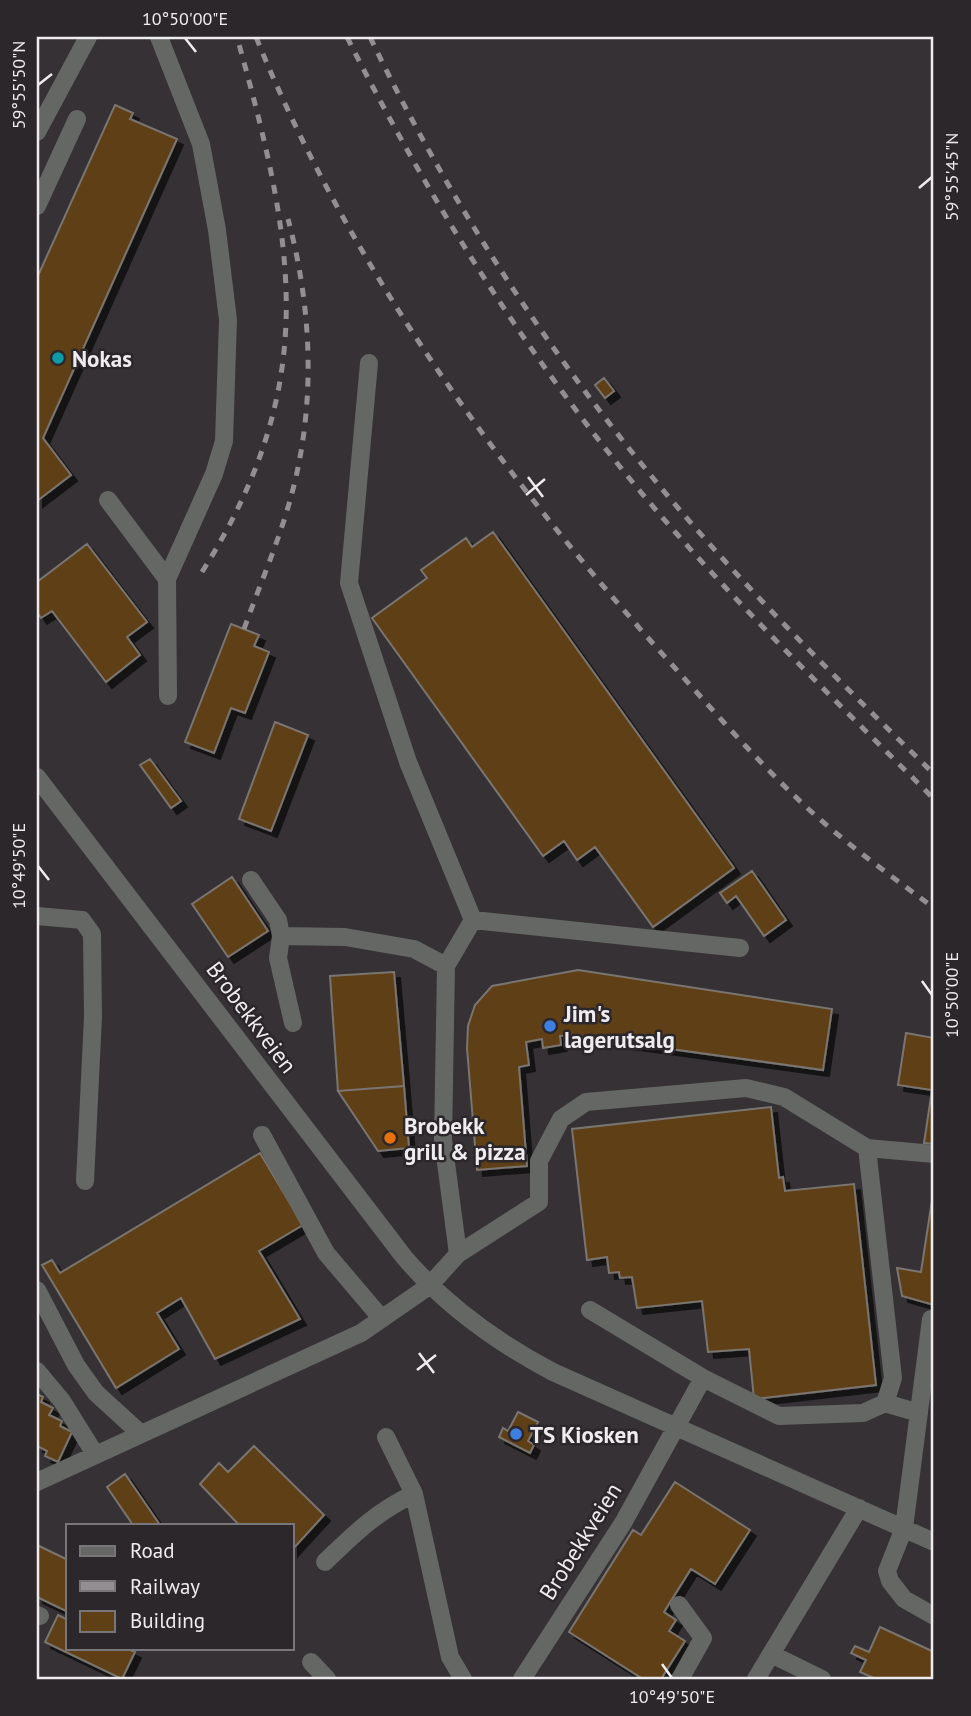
<svg xmlns="http://www.w3.org/2000/svg" width="971" height="1716" font-family="'PT Sans',sans-serif">
<style>
.building{fill:#5f3f14;stroke:#7a7570;stroke-width:2;filter:url(#shadow)}
.lines{fill:none;stroke-linecap:round;stroke-linejoin:round}
.minor{stroke:#656764;stroke-width:18}
.rail{stroke:#928e92;stroke-width:5;stroke-dasharray:9 9;stroke-linecap:butt}
.ticks{fill:none;stroke:#efecef;stroke-width:2.5}
.culture-dot{fill:#0f9aa8;stroke:#2b272b;stroke-width:2.5}
.shop-dot{fill:#3f7fe0;stroke:#2b272b;stroke-width:2.5}
.food-dot{fill:#e8710a;stroke:#2b272b;stroke-width:2.5}
.labels{text-anchor:middle;dominant-baseline:central;stroke-width:5;stroke-linejoin:round;paint-order:stroke}
.poi-label{font-size:23px;font-weight:bold;fill:#efecef;stroke:#2b272b;text-anchor:start}
.street-label{font-size:23px;fill:#efecef;stroke:#2b272b}
.neatline{fill:none;stroke:#efecef;stroke-width:2.5}
.ticks-label{font-size:18px;text-anchor:middle;fill:#efecef}
</style>
<defs>
<filter id="shadow"><feDropShadow dx="6" dy="6" stdDeviation="0" flood-color="#0009"/></filter>
</defs>
<rect width="100%" height="100%" fill="#353135"/>
<path class="building" d="M115 105 133 113 130 119 177 139 43 438 71 475 37 501V278Z
M604 378 614 391 605 398 595 385Z
M493 532 734 868 653 927 595 847 577 860 564 841 543 856 372 618 427 578 421 570 466 538 472 547Z
M87 544 147 622 127 637 140 655 106 682 52 611 41 618 37 612V582Z
M231 624 259 635 254 646 269 652 245 713 231 708 214 753 185 742Z
M275 722 308 735 271 831 239 819Z
M150 759 181 801 171 808 140 765Z
M752 871 786 920 764 936 736 896 727 903 720 893Z
M232 877 268 931 228 957 192 904Z
M578 970 832 1009 823 1070 569 1035 560 1036 561 1045 543 1048 542 1039 526 1042 529 1065 519 1067 527 1166 477 1170 467 1048 468 1026 475 1005 492 986Z
M394 972 404 1086 338 1091 330 976Z
M906 1033 934 1038V1144L924 1143 932 1090 898 1085Z
M404 1086 409 1148 378 1151 338 1091Z
M771 1107 779 1178 783 1177 785 1191 854 1184 876 1385 754 1399 749 1349 708 1352 702 1301 637 1308 632 1277 620 1278 619 1272 609 1273 607 1257 587 1260 572 1129Z
M260 1153 303 1225 259 1251 300 1319 215 1359 181 1298 157 1313 179 1349 116 1388 42 1265 52 1260 60 1273Z
M934 1187V1305L902 1296 897 1268 921 1272Z
M37 1394 43 1397 41 1402 53 1408 49 1415 62 1421 60 1426 72 1432 58 1462 45 1456 47 1451 37 1446Z
M518 1412 538 1422 528 1441 534 1445 530 1453 499 1437 503 1428 508 1431Z
M254 1446 324 1515 292 1550V1525H239L200 1484 219 1463 228 1472Z
M125 1474 160 1525H133L107 1487Z
M675 1482 750 1530 715 1584 691 1569 664 1612 676 1620 669 1631 685 1641 661 1679H643L569 1632 633 1530 641 1535Z
M37 1545 68 1560V1612L37 1597Z
M58 1615 68 1620V1648H126L135 1652 122 1679 45 1642Z
M880 1627 934 1652V1679H876L860 1672 866 1660 851 1653 855 1646 869 1652Z"/>
<g class="lines">
<path class="minor" d="M159 37 201 144 217 230 228 320 224 441 214 474 167 579 168 696
M37 132 88 37
M37 206 77 119
M369 363 349 583 408 762 473 920 446 966 443 1140 458 1254
M108 500 167 579
M37 777 404 1257C446 1306 496 1342 553 1372L934 1542
M251 880 278 920 281 936 278 958 293 1023
M37 916 82 920 92 934 93 1017 85 1181
M473 920 740 948
M281 936 345 937 414 949 446 966
M262 1135 326 1253 382 1319
M37 1290 76 1365 96 1393 141 1434
M590 1310 703 1378 779 1416 863 1413 885 1403 893 1378 867 1148
M931 1319 904 1528 887 1571 890 1581 904 1599 934 1616
M37 1371 62 1401 95 1454
M885 1403 919 1413
M386 1437 414 1494 450 1657 463 1679
M37 1482 361 1333 429 1286 458 1254 539 1202V1161L561 1119 586 1102 746 1088 784 1097 867 1148 934 1154
M325 1562C353 1535 377 1511 414 1494
M679 1605 703 1638 680 1679
M37 1615 40 1616
M771 1654 822 1679
M311 1662 327 1679
M522 1679 623 1523 703 1378
M756 1679 859 1508"/>
<path class="rail" d="M256 37C348 263 495 466 657 648 704 700 751 755 802 803 842 841 890 875 934 908
M347 37C437 215 544 384 676 533 758 626 847 712 934 799
M370 37C446 195 541 342 653 478 739 583 837 679 934 774
M202 572C323 381 294 242 237 37
M244 629C260 584 280 539 292 493 316 403 312 308 288 219"/>
</g>
<path class="ticks" d="M185 38 196 52M38 85 52 74M919 188 932 177M528 477 543 497M526 495 545 479M38 866 49 880M922 981 932 995M419 1353 434 1373M417 1370 436 1355M662 1664 672 1678"/>
<circle class="culture-dot" cx="58" cy="358" r="7"/>
<g class="shop-dot">
<circle cx="550" cy="1026" r="7"/>
<circle cx="516" cy="1434" r="7"/>
</g>
<circle class="food-dot" cx="390" cy="1138" r="7"/>
<g class="labels">
<g class="poi-label">
<text x="72" y="358">Nokas</text>
<text x="564" y="1013">Jim's<tspan x="564" dy="26">lagerutsalg</tspan></text>
<text x="404" y="1125">Brobekk<tspan x="404" dy="26">grill &amp; pizza</tspan></text>
<text x="530" y="1434">TS Kiosken</text>
</g>
<g class="street-label">
<text transform="translate(252 1017) rotate(53)">Brobekkveien</text>
<text transform="translate(580 1541) rotate(-58)">Brobekkveien</text>
</g>
</g>
<rect width="971" height="1716" fill="none" stroke="#2b272b" stroke-width="77"/>
<rect x="66" y="1524" width="228" height="126" fill="#2b272b" stroke="#797679" stroke-width="2"/>
<rect x="80" y="1546" width="35" height="10" fill="#656764" stroke="#797679" stroke-width="2"/>
<text x="130" y="1558" font-size="21" fill="#efecef">Road</text>
<rect x="80" y="1581" width="35" height="10" fill="#928e92" stroke="#797679" stroke-width="2"/>
<text x="130" y="1594" font-size="21" fill="#efecef">Railway</text>
<rect x="80" y="1611" width="35" height="21" fill="#5f3f14" stroke="#797679" stroke-width="2"/>
<text x="130" y="1628" font-size="21" fill="#efecef">Building</text>
<rect x="38" y="38" width="894" height="1640" class="neatline"/>
<g class="ticks-label">
<text x="185" y="25">10°50'00"E</text>
<text transform="translate(19 85) rotate(-90)" y="6">59°55'50"N</text>
<text transform="translate(952 177) rotate(-90)" y="6">59°55'45"N</text>
<text transform="translate(19 866) rotate(-90)" y="6">10°49'50"E</text>
<text transform="translate(952 995) rotate(-90)" y="6">10°50'00"E</text>
<text x="672" y="1703">10°49'50"E</text>
</g>
</svg>
